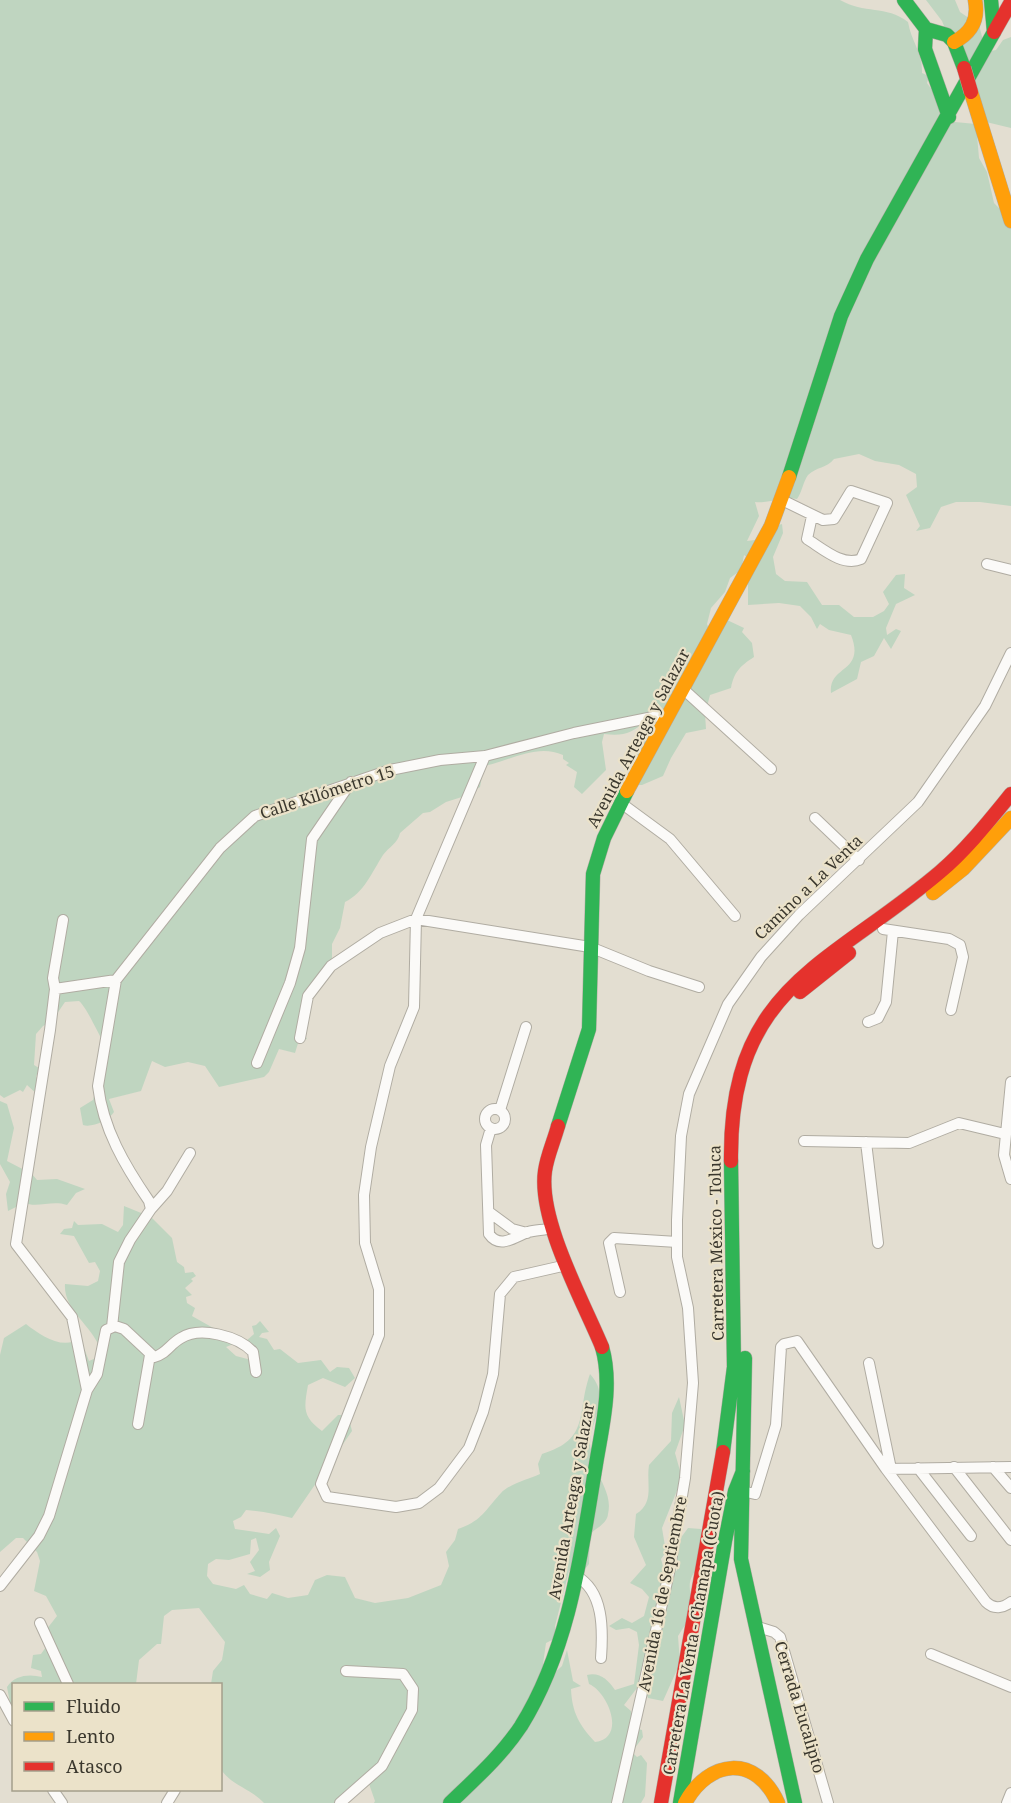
<svg xmlns="http://www.w3.org/2000/svg" width="1011" height="1803" font-family="'Noto Serif',serif">
<style>
.green{fill:#bfd5c0}
.lines{fill:none;stroke-linecap:round;stroke-linejoin:round}
.street-casing{stroke:#b0aca2;stroke-width:12}
.fast-casing{stroke:#b0aca2;stroke-width:15}
.slow-casing{stroke:#b0aca2;stroke-width:15}
.jam-casing{stroke:#b0aca2;stroke-width:15}
.street{stroke:#fbfaf8;stroke-width:10}
.fast{stroke:#30b455;stroke-width:14}
.slow{stroke:#ff9f0a;stroke-width:14}
.jam{stroke:#e5322d;stroke-width:14}
.jam-bridge-casing{stroke:#b0aca2;stroke-width:15;stroke-linecap:butt}
.jam-bridge{stroke:#e5322d;stroke-width:14}
.labels{text-anchor:middle;dominant-baseline:central;stroke-width:4.5;stroke-linejoin:round;paint-order:stroke}
.street-label{font-size:16px;fill:#3a372d;stroke:#ebe2c9}
</style>
<rect width="100%" height="100%" fill="#e3ded1"/>
<path class="green" d="M0 0H840C864 14 886 5 908 22 911 41 923 53 922 73L929 76 927 83 955 122 976 124 979 158 987 172 994 203 1001 210 1011 207V506L980 502H956L941 507 930 528 916 531 920 526 906 495 917 487 916 474 899 465 875 461 859 454 834 459C827 468 816 467 808 475 803 482 802 492 797 499 783 496 769 504 755 502L759 516 747 541 763 539 766 529 782 524 783 533 773 557 776 574 785 581 807 582 822 605H839L854 617H873L884 611 889 604 883 592 896 575 905 574 904 588 915 595 896 604 886 628 887 635 896 629 901 631 891 649 884 638 874 656 861 662 857 679 831 693C828 665 866 673 851 635L829 630 820 624 817 629 811 617 800 606 779 603 748 605V558L744 555 741 570 730 578 725 592 711 608 707 624 710 632 727 620 744 628 742 632 752 643 754 657C740 666 734 672 731 688L710 695 705 714 706 729 686 733 671 758 663 776 642 785H631L637 769 636 746 642 739 655 738 658 722 646 720C632 734 623 736 604 734L602 742 606 770 582 794 574 787 577 772 566 765 569 763 563 759V755C537 743 510 761 484 766L480 787 465 796 446 802 430 812 423 813 400 833C398 843 389 847 383 855 372 872 364 893 345 902L340 928 332 944V960L308 1005V1026L302 1029 307 1039 299 1040 295 1053 279 1049 269 1072 264 1077 219 1087 205 1066 188 1062 165 1067 152 1061 141 1091 109 1099 114 1112C109 1120 92 1128 83 1125L80 1108 93 1100 98 1081 103 1041C96 1030 87 1008 79 1001L65 1002 52 1021 43 1026 36 1034 34 1065 39 1068 36 1077 40 1080 36 1082 39 1096 27 1085 23 1092 20 1090 4 1098 0 1095Z
M926 0H955L960 12 979 25 986 52 996 50 1003 40 1011 37V128L982 121 942 21Z
M0 1101 7 1104 14 1128 7 1161 32 1174 37 1180 57 1179 85 1189 76 1193 67 1205C52 1200 38 1208 24 1203L8 1211 6 1194 10 1182 0 1164Z
M124 1206 151 1217 172 1238 177 1262 184 1267 185 1273 193 1272 196 1276 191 1279 193 1281 185 1288 192 1295 186 1297 187 1303 195 1308 192 1316 215 1329V1339L236 1343 226 1347 236 1356 255 1361 245 1342 254 1334 252 1326 256 1325 260 1321 269 1332 262 1333 259 1337 267 1339 274 1350 280 1349 298 1363 321 1360 330 1372 337 1367 349 1368 355 1378 345 1387 323 1378 308 1385C304 1408 302 1416 322 1431L338 1415H348L352 1431 292 1518C276 1514 262 1511 246 1510L241 1517 233 1521 235 1529 269 1534 276 1528 280 1536 269 1562 270 1570 260 1577 247 1574 255 1571 250 1562 259 1550 256 1538 251 1540 250 1554 229 1560 216 1559 208 1564 207 1576 213 1584 236 1589 244 1585 250 1594 267 1599 272 1593 288 1598 308 1595 315 1580 327 1575 345 1577 355 1598 375 1603 408 1598 441 1585 449 1566 446 1552 455 1540 458 1529C482 1521 485 1510 501 1493 509 1484 529 1479 540 1474L538 1464 542 1454C591 1439 576 1413 590 1374 612 1398 590 1420 590 1444 590 1449 592 1452 594 1457 596 1461 595 1466 597 1470 602 1484 612 1497 608 1514 607 1524 596 1528 590 1534L589 1564 585 1569 569 1571 555 1626 556 1638 546 1643 543 1664 550 1677 562 1666 567 1650 573 1681 581 1686 571 1689C572 1712 579 1725 595 1742 627 1738 608 1692 589 1684L587 1675C600 1672 608 1680 615 1690L634 1684 639 1645 637 1632 629 1628 616 1630 609 1626 622 1618 632 1623 644 1616 649 1597 642 1589 630 1583 646 1565 634 1537 636 1514C655 1502 646 1484 649 1465L671 1441 672 1413 679 1397 685 1425 675 1453 682 1478 662 1528 666 1552 661 1559 664 1570 669 1566 677 1571V1543L688 1528 701 1529 702 1564C684 1580 690 1589 694 1611L678 1636 680 1663 663 1701 648 1698 645 1690 637 1688 624 1705 631 1711V1727L642 1730 643 1737 632 1752 637 1757 641 1755 647 1763 645 1796 641 1803H374L375 1801 368 1781 345 1803H264C252 1789 230 1785 221 1769L220 1684H211L213 1671 222 1660 225 1642 199 1608 172 1610 164 1616 161 1644H157L139 1660 136 1684H14L13 1719 7 1687C15 1675 29 1674 42 1677L41 1671 31 1668 33 1655 41 1654 46 1647V1630L57 1616 46 1596 34 1591 40 1561 37 1552 23 1538H16L0 1552V1355L4 1338 26 1324C40 1335 63 1351 80 1338L89 1361 96 1358 100 1348C91 1325 63 1309 65 1284L88 1286 98 1281 100 1271 95 1262 89 1263 74 1236 60 1234 64 1229 72 1228 74 1221 78 1225 102 1224 118 1232 123 1225Z"/>
<g class="lines">
<defs>
<path id="street" d="M782 500 823 520 834 519 851 491 887 503 861 559C843 567 823 549 807 539L812 516
M987 564 1011 570
M682 688 771 769
M485 756 416 919 414 1007 390 1066 371 1147 364 1195 365 1243 379 1289V1335L321 1484 327 1497 396 1507 419 1503 439 1488 469 1448 483 1412 493 1374 500 1294 514 1277 567 1265
M621 803 670 839 735 916
M815 818 859 860
M883 929 949 939 960 945 963 957 951 1010
M55 989 116 980 220 848 255 816 390 770 440 760 485 756 574 733 668 714
M868 1022 878 1018 886 1002 893 931
M300 1038 308 996 331 966 380 933 416 919 590 947 649 971 699 987
M257 1063 290 983 300 948 312 839 351 782
M1011 1082 1004 1155 1011 1179
M485 1119a10 10 0 1 1 20 0a10 10 0 1 1-20 0Z
M500 1110 526 1027
M491 1128 486 1145 489 1234C500 1250 516 1236 528 1232 536 1230 545 1230 552 1228
M804 1141 909 1143 959 1123 1005 1134
M866 1142 878 1243
M151 1209 167 1191 190 1153
M489 1212 512 1229 527 1233
M620 1292 609 1243 614 1238 677 1242
M112 1327 119 1262 130 1240 151 1209 149 1201C125 1166 103 1129 98 1086L116 980
M869 1363 891 1469
M87 1390 97 1374 106 1330 115 1326 124 1329 154 1357C165 1355 171 1343 181 1338 200 1326 238 1336 253 1352L256 1372
M138 1424 150 1355
M954 1467 1011 1540
M993 1467 1011 1488
M918 1468 971 1536
M886 1469 1011 1467
M742 1491 755 1494 776 1425 781 1347 784 1344 797 1341 886 1469 986 1602C994 1610 1003 1608 1011 1602
M576 1576C604 1591 603 1630 601 1658
M0 1586 39 1536 49 1516 87 1390 72 1317 16 1244 50 1030 55 989 53 978 63 920
M40 1623 68 1684
M755 1626 774 1632 780 1637 828 1803
M931 1654 1011 1687
M0 1695 14 1721
M53 1790 62 1803
M167 1803 175 1790
M340 1803 382 1766 412 1710 413 1689 403 1674 346 1671
M617 1803 669 1573 685 1478 693 1383 688 1308 677 1257V1220L681 1136 689 1094 728 1004 761 957 799 915 918 802 985 706 1011 653
M1007 1803 1011 1793"/>
<path id="fast" d="M904 0 926 29 947 35 954 42 964 68
M926 29 925 49 949 117
M789 477 841 316 867 259 994 32 991 0
M558 1126 589 1029 593 874 604 838 627 791
M745 1358 741 1559 795 1803
M723 1452 734 1367 731 1161
M450 1803C475 1779 502 1755 521 1726 570 1647 581 1554 596 1464 602 1427 613 1385 602 1347
M680 1803 725 1541 735 1491 743 1471"/>
<path id="slow" d="M954 42C971 33 979 20 975 0
M971 92 1011 221
M627 791 771 526 789 477
M933 893 963 869 1011 818
M685 1803C709 1759 756 1754 778 1803"/>
<path id="jam" d="M994 32 1011 2
M800 992 849 953
M558 1126C554 1141 547 1156 545 1171 538 1220 583 1301 602 1347
M731 1161C729 986 828 967 940 872 967 849 989 821 1011 794
M661 1803 723 1452"/>
</defs>
<use href="#street" class="street-casing"/>
<use href="#fast" class="fast-casing"/>
<use href="#slow" class="slow-casing"/>
<use href="#jam" class="jam-casing"/>
<use href="#street" class="street"/>
<use href="#fast" class="fast"/>
<use href="#slow" class="slow"/>
<use href="#jam" class="jam"/>
<defs>
<path id="jam-bridge" d="M964 68 971 92"/>
</defs>
<use href="#jam-bridge" class="jam-bridge-casing"/>
<use href="#jam-bridge" class="jam-bridge"/>
</g>
<g class="labels">
<g class="street-label">
<text transform="translate(638 738) rotate(-62)">Avenida Arteaga y Salazar</text>
<text transform="translate(327 792) rotate(-18)">Calle Kilómetro 15</text>
<text transform="translate(808 887) rotate(-44)">Camino a La Venta</text>
<text transform="translate(716 1243) rotate(-91)">Carretera México - Toluca</text>
<text transform="translate(571 1501) rotate(-80)">Avenida Arteaga y Salazar</text>
<text transform="translate(662 1594) rotate(-79)">Avenida 16 de Septiembre</text>
<text transform="translate(693 1633) rotate(-80)">Carretera La Venta - Chamapa (Cuota)</text>
<text transform="translate(800 1707) rotate(73)">Cerrada Eucalipto</text>
</g>
</g>
<rect x="12" y="1683" width="210" height="108" fill="#ebe2c9" stroke="#a49e8b" stroke-width="1.5"/>
<rect x="24" y="1702" width="30" height="9" fill="#30b455" stroke="#a49e8b" stroke-width="1.5"/>
<text x="66" y="1713" font-size="18" fill="#3a372d">Fluido</text>
<rect x="24" y="1732" width="30" height="9" fill="#ff9f0a" stroke="#a49e8b" stroke-width="1.5"/>
<text x="66" y="1743" font-size="18" fill="#3a372d">Lento</text>
<rect x="24" y="1762" width="30" height="9" fill="#e5322d" stroke="#a49e8b" stroke-width="1.5"/>
<text x="66" y="1773" font-size="18" fill="#3a372d">Atasco</text>
</svg>
